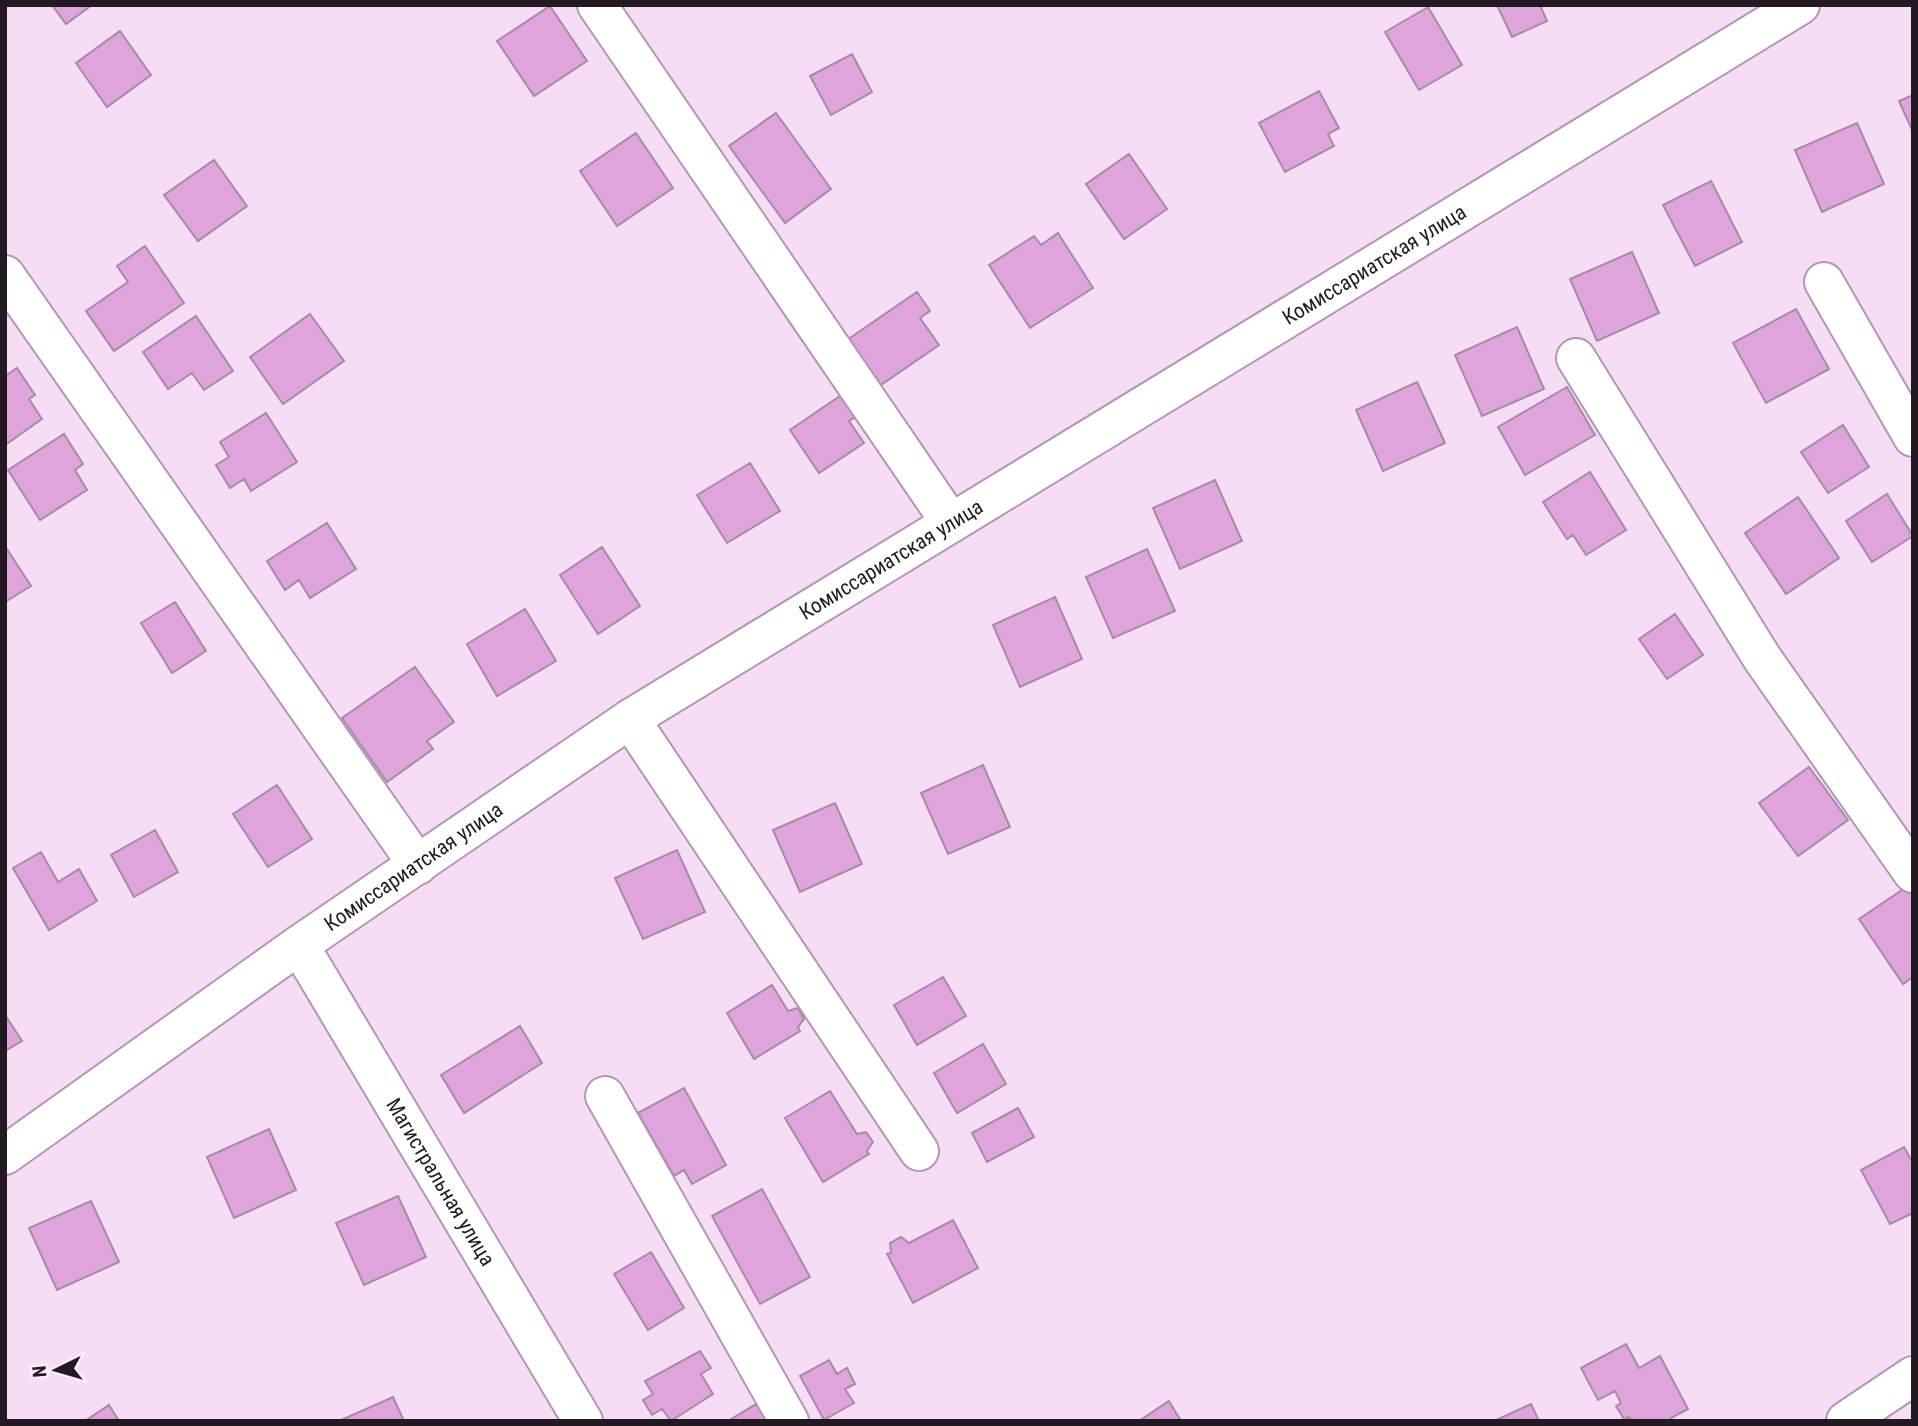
<svg xmlns="http://www.w3.org/2000/svg" width="1918" height="1426" font-family="'Roboto Condensed',sans-serif">
<style>
.building{fill:#dea4db;stroke:#a48ca3;stroke-width:2}
.lines{fill:none;stroke-linecap:round;stroke-linejoin:round}
.minor-casing{stroke:#b198b0;stroke-width:42}
.minor{stroke:#fff;stroke-width:38}
.labels{text-anchor:middle;dominant-baseline:central;stroke-width:7;stroke-linejoin:round;paint-order:stroke}
.street-label{font-size:21px;fill:#221922;stroke:#feedfc}
</style>
<rect width="100%" height="100%" fill="#f7dcf5"/>
<path class="building" d="M52 5H92L66 24Z
M1497 5H1540L1547 21 1512 37Z
M550 6 587 61 534 96 497 41Z
M1428 7 1462 65 1419 90 1385 32Z
M120 31 151 75 107 107 76 63Z
M852 54 872 92 831 115 810 76Z
M1319 91 1339 128 1328 134 1334 146 1285 172 1259 123Z
M1913 95V132L1899 101Z
M776 113 831 189 785 223 729 146Z
M1857 123 1884 184 1822 212 1795 150Z
M636 133 673 188 617 226 580 171Z
M1129 154 1167 209 1124 239 1086 184Z
M214 160 247 206 198 241 164 195Z
M1711 181 1742 242 1695 266 1663 205Z
M1058 233 1093 288 1030 328 989 265 1034 236 1041 245Z
M145 246 184 303 114 351 86 311 128 282 117 266Z
M1632 252 1659 313 1597 341 1570 279Z
M917 292 930 311 920 318 939 345 878 387 847 340Z
M1796 309 1829 369 1766 403 1733 343Z
M310 314 344 361 283 404 250 357Z
M196 316 233 371 204 390 192 373 168 389 143 352Z
M1517 327 1544 389 1482 416 1455 355Z
M17 368 35 395 29 399 42 419 5 445V376Z
M1417 382 1445 443 1383 471 1356 410Z
M1567 387 1595 435 1525 475 1498 427Z
M840 396 855 417 849 421 864 443 819 473 790 430Z
M266 413 297 462 251 491 244 479 230 488 216 465 229 457 220 442Z
M1843 425 1869 467 1828 493 1801 452Z
M64 434 83 464 75 470 87 490 40 520 8 470Z
M750 463 780 511 727 543 697 495Z
M1590 472 1626 530 1586 555 1573 535 1567 539 1543 502Z
M1215 480 1242 541 1180 569 1153 508Z
M1887 494 1913 536 1872 562 1846 521Z
M1798 497 1839 558 1786 594 1745 533Z
M327 523 356 569 310 598 299 580 285 590 267 561Z
M5 546 31 586 5 602Z
M602 547 640 606 598 634 560 575Z
M1147 549 1175 611 1113 638 1086 577Z
M1055 597 1082 659 1020 687 993 625Z
M175 602 206 651 172 673 141 623Z
M525 609 556 661 497 696 467 644Z
M1675 614 1703 655 1667 679 1639 639Z
M415 667 454 722 427 741 433 749 387 782 342 718Z
M983 765 1010 827 948 854 921 793Z
M1809 767 1848 820 1798 856 1759 803Z
M277 785 312 839 268 867 233 814Z
M835 803 862 864 800 892 773 830Z
M155 830 178 872 134 897 111 855Z
M677 850 705 912 643 939 615 878Z
M41 852 58 882 79 869 97 901 49 930 13 868Z
M1911 884 1913 887V977L1903 984 1859 919Z
M943 977 966 1016 917 1045 894 1005Z
M772 985 788 1011 798 1008 804 1019 798 1027 800 1031 754 1059 727 1013Z
M5 1015 22 1041 5 1051Z
M520 1026 542 1063 464 1113 441 1075Z
M983 1044 1006 1084 957 1113 934 1073Z
M684 1088 726 1165 692 1184 684 1170 674 1176 638 1113Z
M830 1091 857 1134 866 1132 873 1142 867 1151 869 1154 823 1182 785 1118Z
M1018 1108 1034 1137 987 1162 972 1133Z
M269 1129 296 1190 234 1218 207 1157Z
M1904 1147 1913 1163V1213L1890 1224 1861 1170Z
M762 1189 810 1277 760 1304 712 1216Z
M398 1196 426 1257 364 1285 336 1223Z
M91 1201 119 1262 57 1290 29 1228Z
M953 1220 978 1268 913 1303 887 1254 891 1253 890 1243 901 1237 909 1243Z
M651 1252 684 1308 648 1330 614 1274Z
M1626 1344 1639 1368 1660 1356 1688 1409 1671 1418 1673 1421H1631L1629 1417 1624 1419 1616 1406 1621 1403 1615 1391 1598 1400 1581 1368Z
M700 1351 711 1368 701 1374 713 1394 671 1421 662 1409 652 1415 643 1400 653 1394 645 1381Z
M829 1360 837 1374 847 1368 855 1384 845 1389 854 1403 824 1420 800 1376Z
M393 1397 404 1421H339Z
M766 1398 779 1421H728Z
M1169 1401 1181 1421H1139Z
M1531 1404 1539 1421H1494Z
M109 1405 119 1421H85Z"/>
<g class="lines">
<defs>
<g id="minor">
<path d="M597 5 951 523"/>
<path d="M5 275 418 865"/>
<path d="M1824 282 1913 437"/>
<path d="M1576 358 1762 658 1913 873"/>
<path d="M630 719 919 1151"/>
<path id="s1" d="M299 945 583 1421"/>
<path d="M605 1096 789 1421"/>
<path id="s2" d="M5 1155 299 945 630 719 1800 5"/>
<path d="M1846 1421 1913 1376"/>
</g>
</defs>
<use href="#minor" class="minor-casing"/>
<use href="#minor" class="minor"/>
</g>
<g class="labels">
<g class="street-label">
<text stroke="none"><textPath href="#s2" startOffset="1634">Комиссариатская улица</textPath></text>
<text stroke="none"><textPath href="#s2" startOffset="1068">Комиссариатская улица</textPath></text>
<text stroke="none"><textPath href="#s2" startOffset="500">Комиссариатская улица</textPath></text>
<text stroke="none"><textPath href="#s1" startOffset="276">Магистральная улица</textPath></text>
</g>
</g>
<rect width="1918" height="1426" fill="none" stroke="#221922" stroke-width="14"/>
<g transform="translate(56 1370) rotate(265)" stroke="#feedfc" stroke-width="5" paint-order="stroke">
<path d="M0-5L12 26L0 18L-12 26Z" fill="#221922"/>
<text y="-10" font-size="19" font-weight="bold" text-anchor="middle" fill="#221922">N</text>
</g>
</svg>
